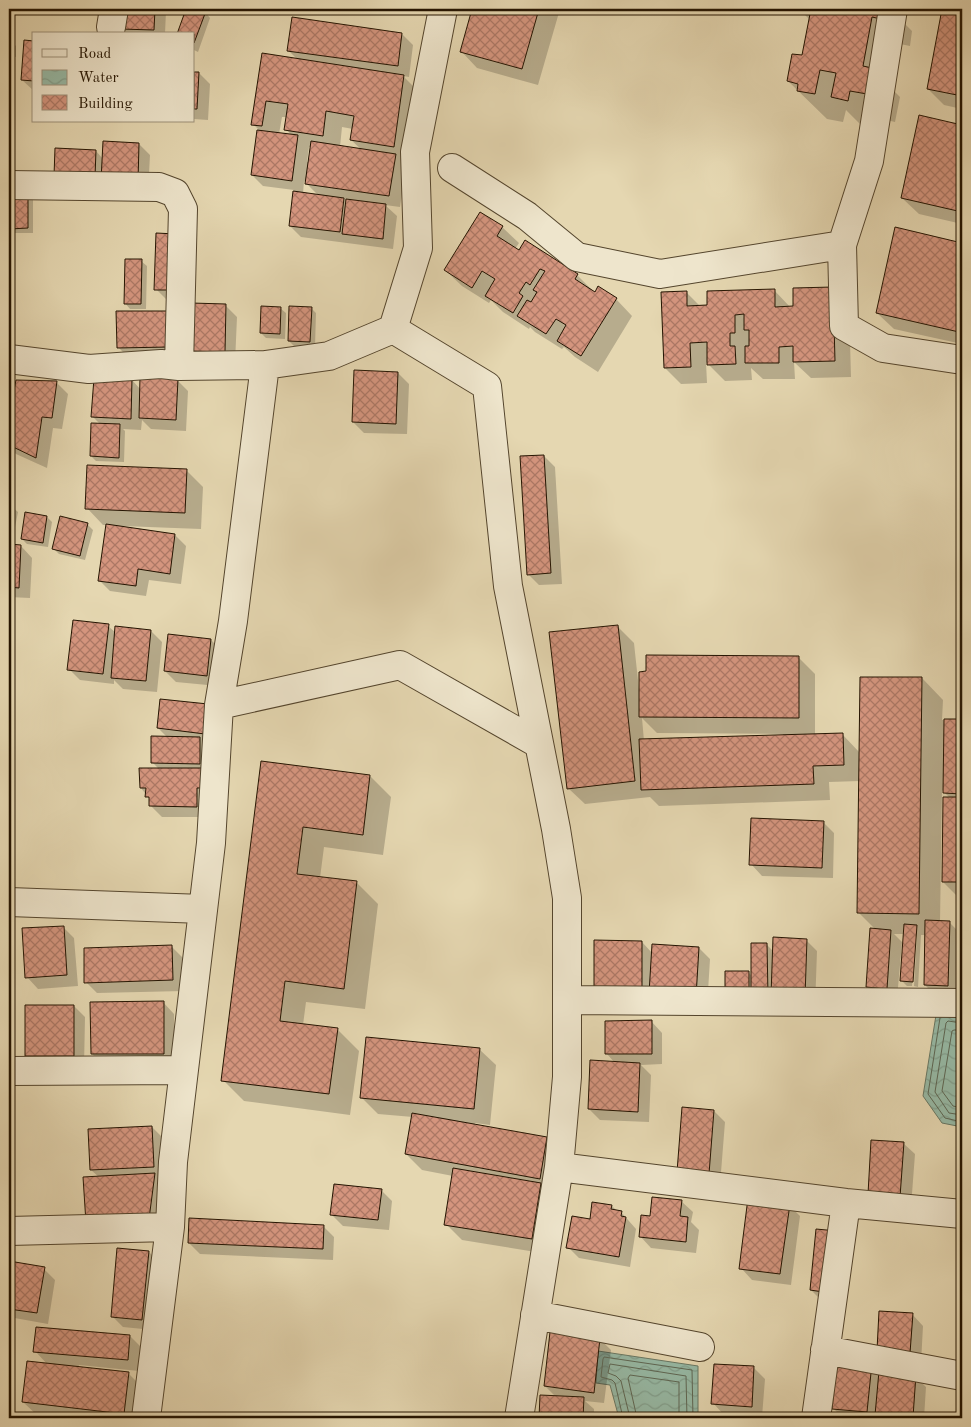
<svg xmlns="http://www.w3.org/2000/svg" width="971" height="1427" font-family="'Old Standard TT',serif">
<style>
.water{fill:url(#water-waves);stroke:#697864}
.shadow{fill:#0003;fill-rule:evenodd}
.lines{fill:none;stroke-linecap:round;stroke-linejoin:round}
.shore{stroke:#5e6754;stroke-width:1}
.building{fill:url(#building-cross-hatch);stroke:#241401}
.minor-casing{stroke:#54452d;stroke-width:30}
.minor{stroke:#eee5cc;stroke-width:28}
</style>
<defs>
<pattern id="water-waves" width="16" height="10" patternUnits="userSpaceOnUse" patternTransform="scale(1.25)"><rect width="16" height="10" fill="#97baa6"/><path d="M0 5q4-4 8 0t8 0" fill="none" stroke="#829f8d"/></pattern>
<pattern id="building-cross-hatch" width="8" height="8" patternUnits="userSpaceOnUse" patternTransform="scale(1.25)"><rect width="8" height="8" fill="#d4957e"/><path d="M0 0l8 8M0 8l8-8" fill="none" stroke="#ac7865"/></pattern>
</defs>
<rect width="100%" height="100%" fill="#e5d7b1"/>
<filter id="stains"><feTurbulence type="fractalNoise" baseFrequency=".004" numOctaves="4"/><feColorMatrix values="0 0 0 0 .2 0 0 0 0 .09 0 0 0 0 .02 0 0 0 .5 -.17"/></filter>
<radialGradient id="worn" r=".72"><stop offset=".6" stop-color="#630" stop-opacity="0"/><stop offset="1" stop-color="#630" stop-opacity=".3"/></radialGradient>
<path class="water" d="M937 1009 962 1012V1127L942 1123 923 1096Z
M598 1351 698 1366V1418H619L610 1385 596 1383Z"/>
<path class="shadow" d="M9 9H12L11 33H9Z
M122 9H164L166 11 165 34H127L121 28Z
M188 9H194L205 12 210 18 198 52 194 50V34H179Z
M473 9H560L538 85 477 68 461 51Z
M802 9H898L900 19 912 31 910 46 900 44 892 89 900 97 895 122 878 118 861 125 846 110 843 122 827 119 788 81 803 56 810 20 802 12Z
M944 9 962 11V109L944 105 928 89Z
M402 34 413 45 409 77 403 76 420 93 410 163 401 161 406 167 400 207 385 205 397 216 393 249 301 237 290 226 294 190 263 186 252 175 258 129 253 124 263 55 298 60 288 50ZM282 117H287L286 129 292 136 279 134ZM342 127 353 129 351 140 362 150 340 147ZM309 147H311L309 162H307ZM304 181 319 196 303 194Z
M9 41H11L16 46V57L9 56Z
M34 42V91L22 80Z
M194 73H199L210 84 208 120 194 119Z
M920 117 962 126V224L919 214 902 198Z
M139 144 150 155 148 193 66 186 96 151 103 159Z
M9 152 15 157 14 179 9 178Z
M9 189 33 194V233H12L9 230Z
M502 227 519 243 515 249 519 252 526 242 577 275 594 292 616 299 632 316 598 372 575 357 564 347 562 349 535 332 530 327 529 329 503 312 491 300 489 303 462 286 445 270Z
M896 229 962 244V344L894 329 877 313Z
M158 234 184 301 167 300 156 289Z
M141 261 147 266 146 309H130L125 303Z
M774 290 791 308 849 305 851 377 811 378 794 362 795 379H763L751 368 752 380 725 381 706 362 707 383 681 384 665 368 686 292 700 306H708Z
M226 306 237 317 235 363 202 361 190 350Z
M280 308 286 313 285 339 266 338 261 333Z
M311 308 316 313 315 347 294 346 289 341Z
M168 312 180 358H129L118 347Z
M398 373 409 384 407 434 364 433 353 422Z
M132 380 141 390 177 380 188 391 186 431 151 429 142 420 141 430 123 429 125 431 124 462 96 461 91 456 101 425 93 417Z
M17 381 57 383 68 394 62 429 53 428 47 468 16 454 9 446V423Z
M544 456 555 467 562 584 539 585 528 574Z
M187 471 203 487 201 529 122 526V528L175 535 186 546 181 584 149 580 146 596 110 591 99 580 107 525H103L87 508Z
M9 506 12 507 18 512 13 537 9 536Z
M26 514 47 517 52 522 48 547 27 544 22 539Z
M87 524 93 530 85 560 59 554 54 549Z
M9 546H21L32 558 30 598 9 597Z
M108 626 116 633 151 631 162 642 157 692 123 689 114 680V684L80 680 69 669Z
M617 626 634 643 639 690 799 658 815 674V735L842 734 860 753 922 678 943 700 942 720H962V898H959L943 882 950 798 942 790 940 922H949L960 933 959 997 936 996 925 985 926 935H921L918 987 914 986 917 934H915L912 986H907L902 981 905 934H894L902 942 897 999 878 998 867 987 876 930 859 913 860 781 829 782 830 800 659 806 650 797 585 804 568 788ZM642 718 657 733 783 734V736L644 741Z
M211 640 222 651 218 686 176 682 165 671Z
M208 705V817H162L151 806V801L141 788 159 769 152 762 168 738 158 728Z
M262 762 370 776 391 797 383 855 324 847 320 878 357 883 378 904 365 1009 306 1002 303 1025 338 1030 359 1051 350 1115 244 1101 223 1080Z
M823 822 834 833 833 878 762 876 751 864Z
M63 927 74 938 78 986 38 989 27 977Z
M806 940 817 951 815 1008 732 1003 748 972 753 977 766 944 773 951Z
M642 942 653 954 699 948 710 959 707 1008 606 1002Z
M172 947 183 958 184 991 97 993 86 982Z
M163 1002 174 1014V1064L103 1065 92 1054Z
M74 1006 85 1017 84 1067H37L26 1056Z
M651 1021 662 1033V1064L641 1065 651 1075 649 1122 600 1120 589 1109 615 1063 607 1054Z
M479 1049 496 1065 490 1125 475 1123 474 1125 547 1138 563 1155 548 1254 462 1240 446 1224 453 1176 422 1170 406 1154 413 1117 378 1114 362 1098Z
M714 1111 725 1122 720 1185 689 1182Z
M152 1127 163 1138 164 1178H158L166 1186 159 1230 91 1170Z
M903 1143 915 1154 911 1207 880 1205Z
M381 1190 392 1201 389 1230 343 1226 331 1214Z
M681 1201 693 1212 691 1222 699 1230 696 1253 651 1248 640 1236 651 1218Z
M789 1205 800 1216 791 1285 752 1280 741 1268Z
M612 1206 618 1212H621L636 1229 630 1267 579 1258 568 1247 591 1220Z
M323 1226 334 1237 333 1260 200 1254 189 1243Z
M818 1230 822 1301 811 1290Z
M149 1252 160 1263 153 1330 123 1327 112 1316Z
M9 1263 44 1269 55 1280 48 1324 9 1317Z
M912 1314 923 1326 921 1363 889 1361Z
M130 1336 141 1347 139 1371 79 1365 78 1368 128 1373 145 1390 141 1418H40L23 1402 48 1365 35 1351Z
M600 1339 611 1350 604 1403 585 1401 594 1409V1418H541L542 1397H556L545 1386Z
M838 1361 915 1376 926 1387 924 1418H881L879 1416 878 1418H843L833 1408Z
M754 1368 765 1379 762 1417 724 1415 713 1403Z"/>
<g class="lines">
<path class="shore" d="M940 1018 928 1094 945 1118 962 1122
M962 1023 948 1021 946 1023 935 1092 949 1113 962 1115
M962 1030H954L952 1031 942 1091 953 1106 962 1108
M623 1418 615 1383 612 1380 601 1377 603 1359 604 1357 692 1370 693 1418
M630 1418 621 1381 616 1376 608 1373 610 1364 686 1376 687 1418
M637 1418 628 1378 630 1375 679 1382V1418"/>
</g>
<path class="building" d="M121 9H155L154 30 120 29Z
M186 9H198L206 11 194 43V34H177Z
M472 9H539L522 69 460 52Z
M801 9H883L881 19 872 17 863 66 872 68 867 94 850 91 848 101 831 97 836 73 820 70 815 94 797 91 798 84 787 81 792 54 802 55 810 14 800 12Z
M942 9H962V96L927 89Z
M292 17 402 33 398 66 287 51Z
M24 40 34 41V81L21 80Z
M262 53 404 75 394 147 350 140 354 116 326 111 323 136 284 130 288 104 266 101 262 126 251 125Z
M194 72H199L197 109H194Z
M919 115 962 125V212L901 198Z
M257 130 298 135 292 181 251 175Z
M103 141 139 143 138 182 101 181Z
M311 141 396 154 389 196 305 184Z
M55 148 96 150 95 177 54 176Z
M9 187H28V228L9 229Z
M293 191 344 198 340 232 289 226Z
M346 199 386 204 383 239 342 234Z
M480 212 503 226 497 236 519 250 525 240 578 274 575 279 595 292 598 286 617 298 581 356 557 341 566 325 556 319 546 334 517 316 527 300 531 302 537 292 533 290 545 271 540 269 530 285 526 282 519 293 523 296 513 313 485 296 495 279 482 271 472 288 444 270Z
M895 227 962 243V319L959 332 876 313Z
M156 233 176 234 174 290H154Z
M125 259H142L141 304H124Z
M833 287 835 361 793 362V346L779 347V363H745V346H749V330H744V314L735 315V333H730V346H735L736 364 707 365V342L690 343 691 367 664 368 661 292 687 291V306L707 305V291L775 289V307L793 306V288Z
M191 303 226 304 225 352 189 351Z
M261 306 281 307 280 334 260 333Z
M289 306 312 307 310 342 288 341Z
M116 311H168L169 347 117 348Z
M354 370 398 372 396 424 352 422Z
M140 377 178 379 176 420 139 418Z
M94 378 132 379 131 419 91 417Z
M16 380 57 381 52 418 42 417 36 458 9 445V416Z
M91 423 120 424 119 458 90 456Z
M544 455 551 573 527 575 520 456Z
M87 465 187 469 185 513 85 509Z
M25 512 47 516 43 543 21 539Z
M60 516 88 523 80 556 52 549Z
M106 524 175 534 170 574 138 569 136 586 98 581Z
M9 544 21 545 19 588 9 587Z
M73 620 109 624 103 674 67 670Z
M618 625 635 781 567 789 549 632Z
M115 626 151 630 146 681 111 678Z
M168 634 211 639 207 676 164 671Z
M646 655 799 656V718L639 717V672L646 671Z
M860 677H922L919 914 857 913Z
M160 699 208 704 205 734 157 728Z
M944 719H962V794L943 793Z
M843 733 844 765 813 766 814 784 641 790 639 739Z
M151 736 200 737V764L151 763Z
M261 761 370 775 363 835 303 827 297 874 357 881 344 989 285 981 280 1021 338 1028 329 1094 221 1081Z
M139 768H206V788H197V807L149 806V797H145L146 788H140Z
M943 797H962V882H942Z
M751 818 824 821 822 868 749 865Z
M925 920 950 921 948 986 924 985Z
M904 924 917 925 913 982 900 981Z
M64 926 67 975 25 978 22 928Z
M870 928 891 930 887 989 866 987Z
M773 937 807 939 805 997 771 996Z
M594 940 642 941V992H594Z
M751 943H767L768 996H751Z
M652 944 699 947 696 997 649 994Z
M172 945 173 980 84 983V948Z
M725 971H749V998H725Z
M164 1001V1054H91L90 1002Z
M25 1005H74V1056H25Z
M652 1020V1054H605V1021Z
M366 1037 480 1048 474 1109 360 1098Z
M590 1060 640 1063 638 1112 588 1109Z
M682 1107 714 1110 709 1174 677 1172Z
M412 1113 547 1137 540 1179 405 1154Z
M152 1126 154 1167 90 1170 88 1129Z
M871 1140 904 1142 900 1197 868 1194Z
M453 1168 541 1183 532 1239 444 1225Z
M155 1173 149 1219 86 1223 83 1177Z
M334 1184 382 1189 378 1220 330 1215Z
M652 1197 682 1200 680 1216 688 1217 686 1242 639 1237 641 1215 650 1216Z
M748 1198 790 1204 780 1274 739 1269Z
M592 1202 612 1205 611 1209 622 1211 621 1216 626 1217 619 1257 566 1248 572 1216 590 1219Z
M189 1218 324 1225 323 1249 188 1243Z
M816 1229 837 1231 830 1293 810 1290Z
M117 1248 149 1251 142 1320 111 1317Z
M9 1261 45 1267 37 1313 9 1309Z
M879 1311 913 1313 910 1353 877 1350Z
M36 1327 130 1335 128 1360 33 1352Z
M550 1332 600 1338 594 1393 544 1386Z
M837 1360 872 1363 867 1412 832 1409Z
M27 1361 129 1372 124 1414 22 1402Z
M714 1364 754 1366 752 1407 711 1404Z
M879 1371 916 1374 913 1417 875 1415Z
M540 1395 584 1397 583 1418H539Z"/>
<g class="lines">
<defs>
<path id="minor" d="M893 9 869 161 842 245 844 326 883 348 962 360
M111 27 114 9
M452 168 527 216 577 257 660 274 842 245
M9 185 159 187 175 193 183 209 179 366
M393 329 487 386 508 586 556 829 567 898V1077L559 1167 519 1418
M9 359 89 369 161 364 179 366 265 365
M219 705 400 665 539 744
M9 902 203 909
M567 1000 962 1003
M9 1071 184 1070
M559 1167 846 1203 962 1214
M9 1231 170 1227
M535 1315 700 1347
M825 1350 962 1376
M146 1418 170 1227 173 1162 211 843 219 705 233 621 265 365 329 356 393 329 418 248 415 152 443 9
M816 1418 846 1203"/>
</defs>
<use href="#minor" class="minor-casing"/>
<use href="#minor" class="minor"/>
</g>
<rect width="971" height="1427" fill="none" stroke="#e5d7b1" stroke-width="30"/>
<rect x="10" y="10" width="951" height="1407" fill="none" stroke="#241401" stroke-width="2.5"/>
<rect x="15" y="15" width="941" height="1397" fill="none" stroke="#241401"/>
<rect x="32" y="32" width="162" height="90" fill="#eee5cc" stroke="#9d917b"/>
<rect x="42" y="49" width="25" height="8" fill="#eee5cc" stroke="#9d917b"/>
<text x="78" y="58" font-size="15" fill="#241401">Road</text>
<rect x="42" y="70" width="25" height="15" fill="url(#water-waves)" stroke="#9d917b"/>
<text x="78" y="82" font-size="15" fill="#241401">Water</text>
<rect x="42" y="95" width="25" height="15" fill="url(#building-cross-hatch)" stroke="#9d917b"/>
<text x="78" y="108" font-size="15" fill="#241401">Building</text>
<rect width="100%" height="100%" filter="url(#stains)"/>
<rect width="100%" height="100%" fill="url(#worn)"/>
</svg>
